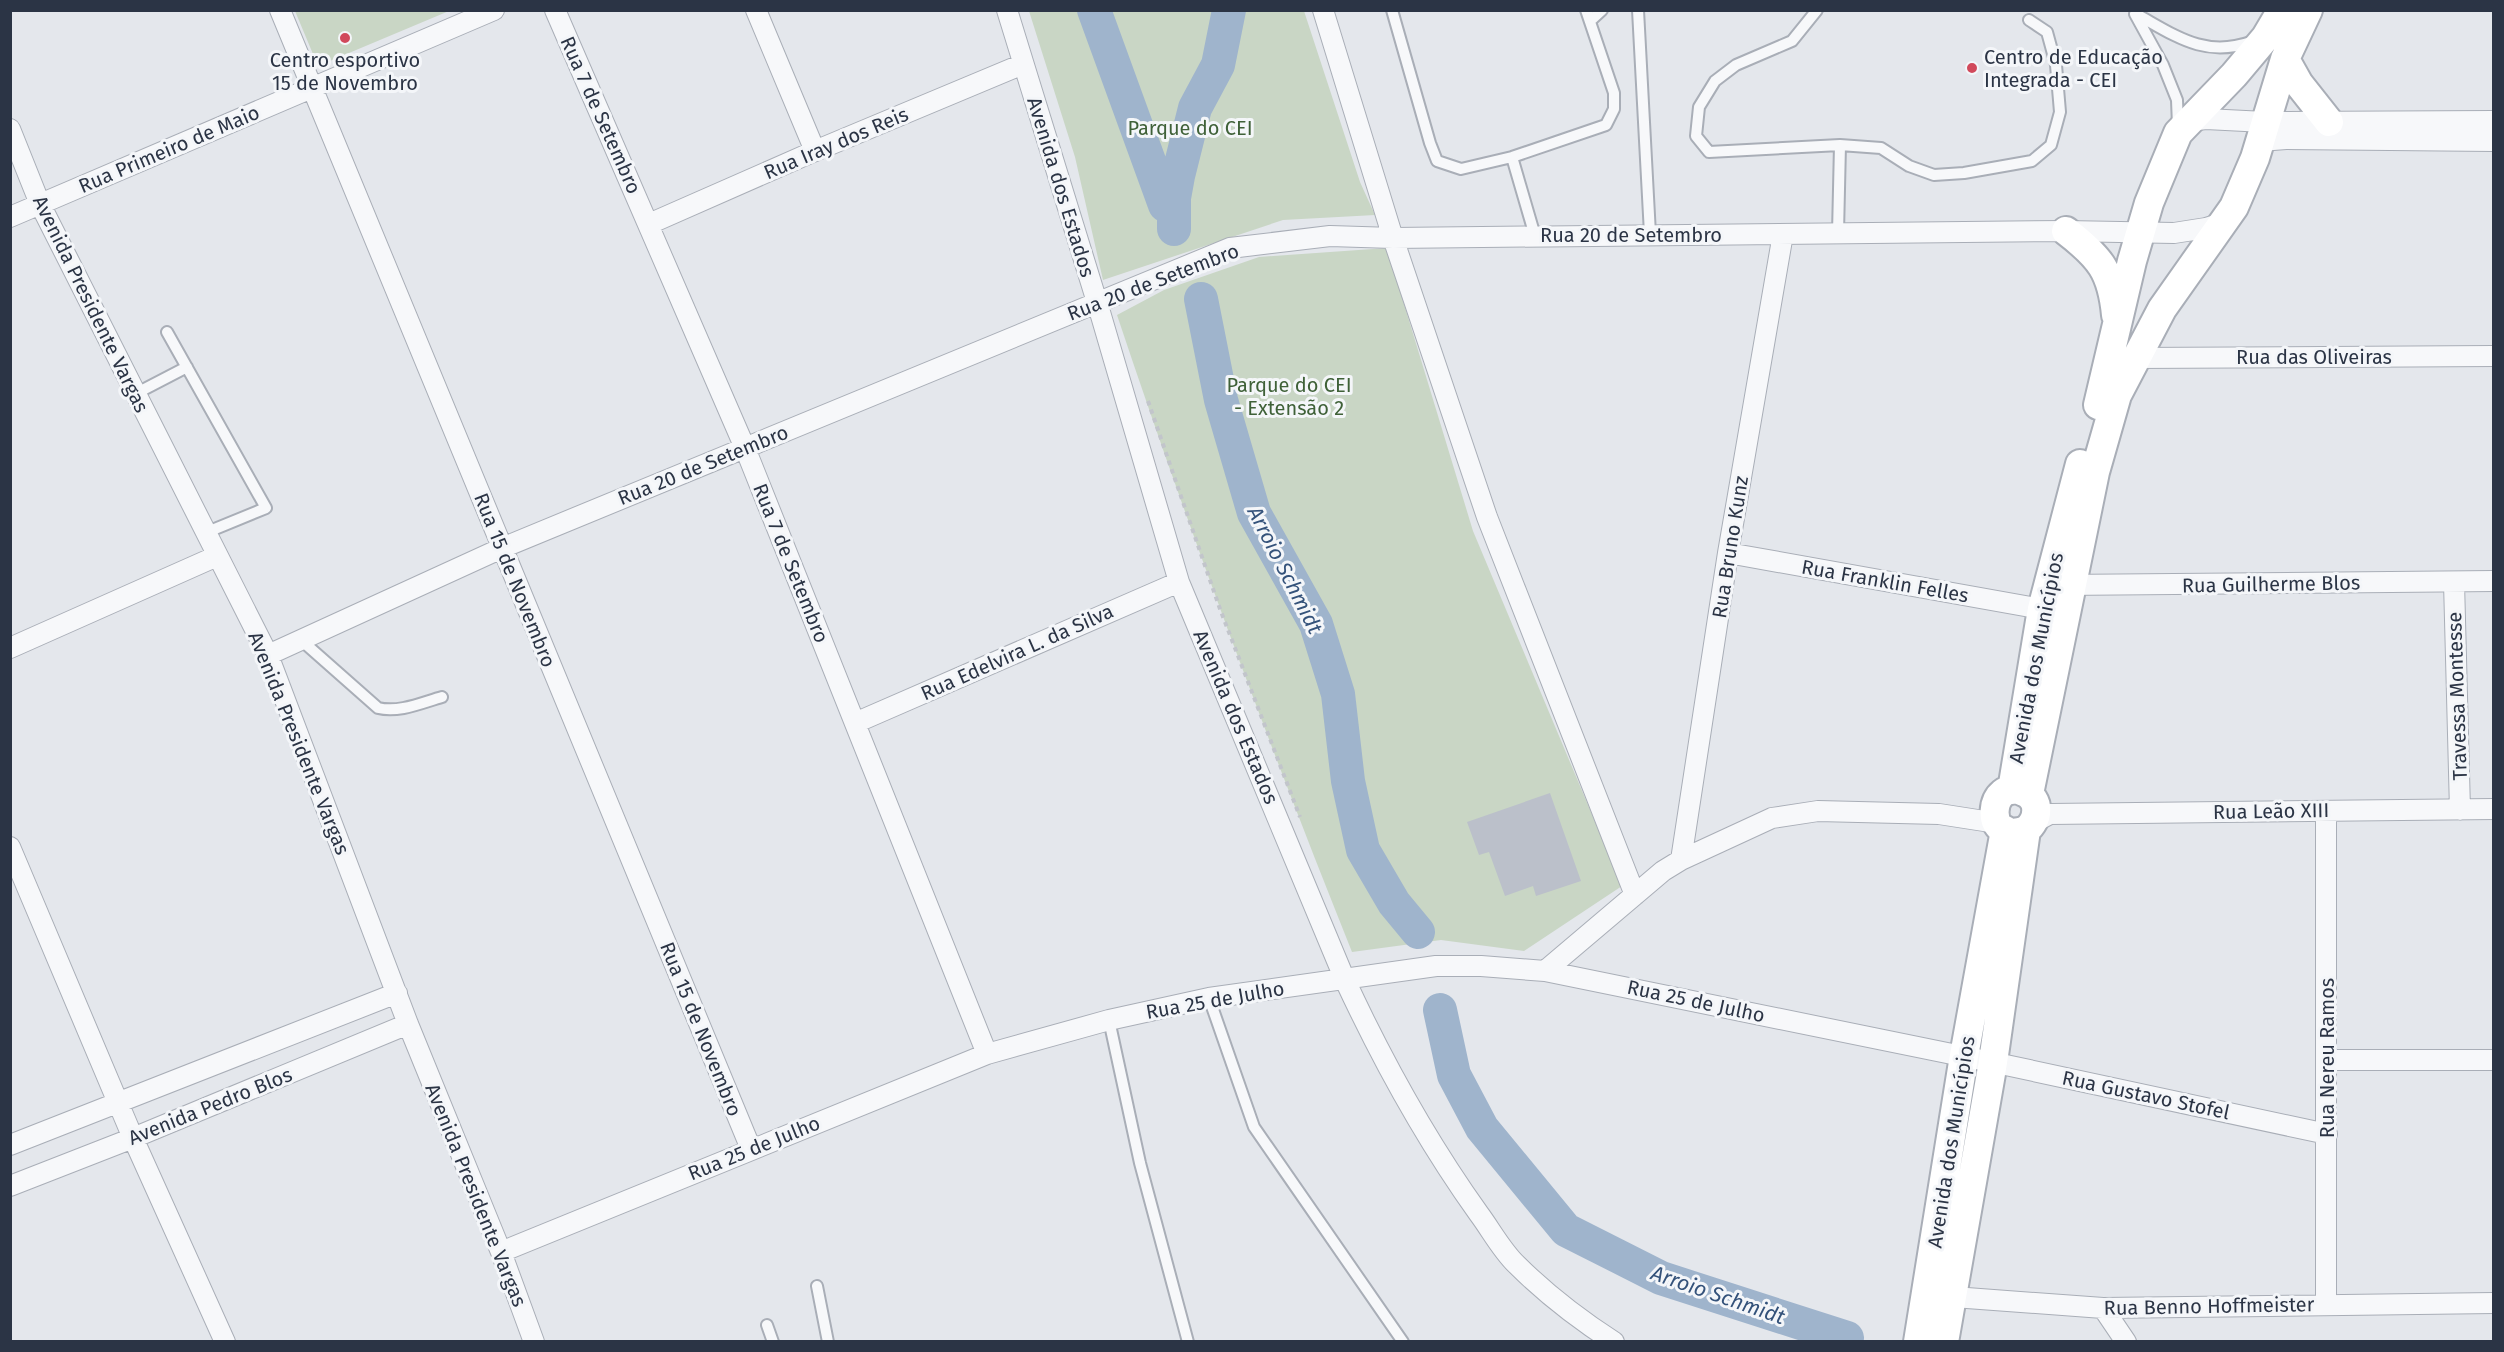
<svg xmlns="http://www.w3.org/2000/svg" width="2504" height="1352" font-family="'Fira Sans',sans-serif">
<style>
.green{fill:#c9d6c5}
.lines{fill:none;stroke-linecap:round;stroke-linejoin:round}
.river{stroke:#9fb4cc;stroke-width:34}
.building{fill:#bbc0ca}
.service-casing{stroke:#a9aeb7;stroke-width:14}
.minor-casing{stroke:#a9aeb7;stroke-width:22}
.secondary-casing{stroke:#a9aeb7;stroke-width:32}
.path{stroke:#c2c5cb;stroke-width:4;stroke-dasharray:4.5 4.5;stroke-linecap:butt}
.service{stroke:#f7f8fa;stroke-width:10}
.minor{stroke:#f7f8fa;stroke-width:20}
.secondary{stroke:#fff;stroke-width:28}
.poi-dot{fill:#d1495b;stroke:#f4f6f9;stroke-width:2}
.labels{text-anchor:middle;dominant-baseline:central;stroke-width:6;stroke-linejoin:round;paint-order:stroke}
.poi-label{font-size:20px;fill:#2b3445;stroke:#f4f6f9;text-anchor:start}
.street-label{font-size:20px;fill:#2b3445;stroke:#f4f6f9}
.park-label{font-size:20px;fill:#3f6138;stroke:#f4f6f9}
.water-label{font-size:21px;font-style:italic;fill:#34527a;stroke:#f4f6f9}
</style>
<rect width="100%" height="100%" fill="#e4e7ec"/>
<path class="green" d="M295 11H449L318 66Z
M1029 11H1304L1360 182 1375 215 1283 220 1103 280 1075 157Z
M1387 248 1473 531 1622 886 1524 951 1441 940 1352 952C1268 742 1189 530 1117 315L1164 290 1259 257Z"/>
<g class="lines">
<path class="river" d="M1094 10 1165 205
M1174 229V198L1178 176 1195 108 1218 65 1229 10
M1201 299 1221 400 1254 513 1316 624 1338 694 1348 781 1363 850 1394 903 1418 932
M1440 1010 1454 1075 1482 1128 1566 1230 1661 1278 1847 1338"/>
</g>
<path class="building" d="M1550 793 1581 881 1536 896 1533 886 1505 896 1489 852 1479 855 1467 822Z"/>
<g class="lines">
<defs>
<path id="service" d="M1392 10 1430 143 1437 161 1461 169 1512 157 1606 125 1614 109V93L1586 10
M1638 10 1650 234
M1817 10 1792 41 1736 65 1715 81 1699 107 1696 136 1709 152 1840 145 1881 148 1909 166 1934 175 1964 173 2032 161 2051 145 2060 112 2056 65 2047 32 2029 20
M2135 14 2163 65 2177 100 2178 126
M2136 14C2176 36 2204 58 2251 42
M1590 21 1602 10
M1512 157 1535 236
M1838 233 1840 145
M167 332 266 508 205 533
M135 394 187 367
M301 640 378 708C399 713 421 703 442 697
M1209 998 1254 1127 1403 1342
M1109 1020 1140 1163 1188 1342
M817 1286 828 1342
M767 1325 773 1342"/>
<path id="minor" d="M280 10 751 1149
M555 10 745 448 987 1054
M756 10 815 151
M1007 10 1097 302 1179 582 1345 980C1383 1062 1426 1140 1479 1214 1491 1230 1502 1251 1517 1265 1546 1294 1580 1320 1614 1342
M1323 10 1393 238 1487 517 1635 895
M2189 121 2206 119 2265 122 2494 121
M10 129 40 204 268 655 408 1024 501 1252 534 1342
M2260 141 2286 139 2494 141
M10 217 494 10
M649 224 815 151 1023 64
M2135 358 2494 356
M1728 553 2042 609
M2454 582 2460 810
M2061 585 2494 581
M10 648 217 556
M268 655 502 548 1230 248 1330 236 1393 238 2066 231 2174 233 2206 228 2222 223
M855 723 1179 582
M2326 811V1305
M2033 823 2050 814 2494 809
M10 847 133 1138 225 1342
M1681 860 1728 553 1783 234
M1545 971 1663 871 1681 860 1772 818 1818 811 1939 814 1997 823
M2326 1060H2494
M10 1145 397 993
M10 1186 133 1138 408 1024
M501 1252 987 1054 1109 1020 1209 998 1436 966H1481L1545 971 2001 1064 2327 1134
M1940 1296 2103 1308 2494 1303
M2103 1308 2126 1342"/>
<path id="secondary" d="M2285 59 2299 84 2329 122
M2066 231C2100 257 2112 272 2116 315
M2098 405 2132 261 2149 203 2178 133 2234 75 2266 37 2282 10
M2012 790 2042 609 2080 464
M2029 794 2095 472 2117 395 2162 309 2234 207 2255 158 2285 59 2308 10
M1918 1342 1964 1056 2005 830
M1944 1342 1993 1062 2026 830C2039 820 2041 799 2024 792 1988 775 1981 847 2026 830"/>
</defs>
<use href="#service" class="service-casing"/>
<use href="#minor" class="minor-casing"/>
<use href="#secondary" class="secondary-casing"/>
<path class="path" d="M1148 401 1220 609 1300 817"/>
<use href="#service" class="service"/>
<use href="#minor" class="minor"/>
<use href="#secondary" class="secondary"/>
</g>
<g class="poi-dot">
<circle cx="345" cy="38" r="6"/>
<circle cx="1972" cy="68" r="6"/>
</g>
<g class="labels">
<g class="poi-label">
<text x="1984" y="57">Centro de Educação<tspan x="1984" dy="23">Integrada - CEI</tspan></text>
<text x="345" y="60" text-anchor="middle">Centro esportivo<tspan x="345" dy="23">15 de Novembro</tspan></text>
</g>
<g class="street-label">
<text transform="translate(601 115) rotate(66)">Rua 7 de Setembro</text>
<text transform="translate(836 143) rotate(-23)">Rua Iray dos Reis</text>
<text transform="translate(169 149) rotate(-23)">Rua Primeiro de Maio</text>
<text transform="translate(1061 187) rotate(73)">Avenida dos Estados</text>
<text x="1631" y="235">Rua 20 de Setembro</text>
<text transform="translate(1153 282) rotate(-21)">Rua 20 de Setembro</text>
<text transform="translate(91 304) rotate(64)">Avenida Presidente Vargas</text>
<text x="2314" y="357">Rua das Oliveiras</text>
<text transform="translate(703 465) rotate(-22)">Rua 20 de Setembro</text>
<text transform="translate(1730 547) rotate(-81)">Rua Bruno Kunz</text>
<text transform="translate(791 563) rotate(68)">Rua 7 de Setembro</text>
<text transform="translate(515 580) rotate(68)">Rua 15 de Novembro</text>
<text transform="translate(1885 581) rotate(10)">Rua Franklin Felles</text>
<text transform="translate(2271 584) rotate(-1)">Rua Guilherme Blos</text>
<text transform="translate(1017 652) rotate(-24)">Rua Edelvira L. da Silva</text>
<text transform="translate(2036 658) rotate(-79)">Avenida dos Municípios</text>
<text transform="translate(2457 696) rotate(-92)">Travessa Montesse</text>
<text transform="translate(1236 717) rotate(67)">Avenida dos Estados</text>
<text transform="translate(299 743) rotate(68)">Avenida Presidente Vargas</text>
<text transform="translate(2271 811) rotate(-1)">Rua Leão XIII</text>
<text transform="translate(1215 1000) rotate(-10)">Rua 25 de Julho</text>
<text transform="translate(1696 1001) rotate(12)">Rua 25 de Julho</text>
<text transform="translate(701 1029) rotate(68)">Rua 15 de Novembro</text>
<text transform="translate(2327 1058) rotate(-90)">Rua Nereu Ramos</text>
<text transform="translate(2146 1095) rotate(12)">Rua Gustavo Stofel</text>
<text transform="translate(210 1106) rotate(-22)">Avenida Pedro Blos</text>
<text transform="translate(1951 1142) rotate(-81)">Avenida dos Municípios</text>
<text transform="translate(754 1148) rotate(-22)">Rua 25 de Julho</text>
<text transform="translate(476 1195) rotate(68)">Avenida Presidente Vargas</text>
<text transform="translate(2209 1306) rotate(-1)">Rua Benno Hoffmeister</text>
</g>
<g class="park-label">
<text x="1190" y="128">Parque do CEI</text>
<text x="1289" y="385">Parque do CEI<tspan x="1289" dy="23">- Extensão 2</tspan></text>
</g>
<g class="water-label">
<text transform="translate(1285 570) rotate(63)">Arroio Schmidt</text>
<text transform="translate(1718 1295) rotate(19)">Arroio Schmidt</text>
</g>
</g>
<rect width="2504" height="1352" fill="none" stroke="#2b3445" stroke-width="24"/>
</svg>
